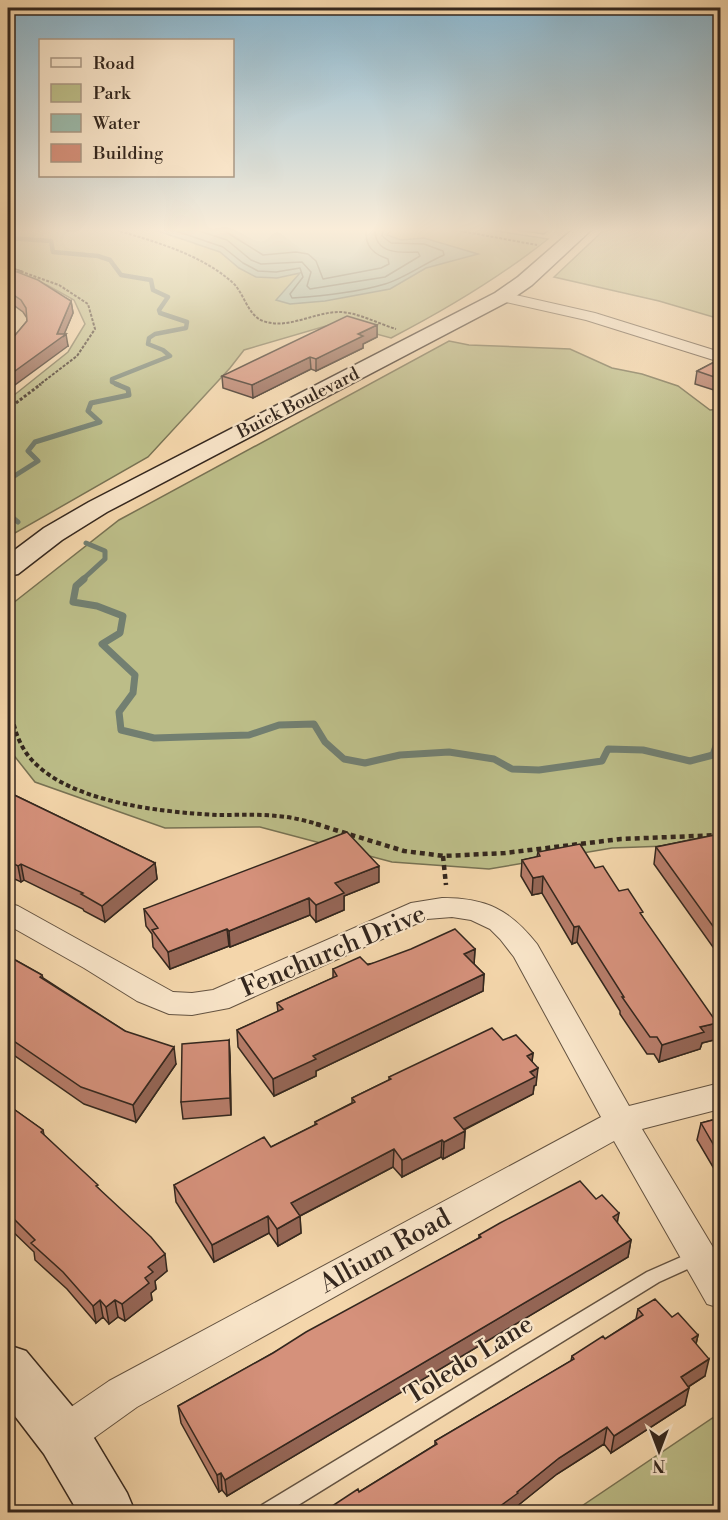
<svg xmlns="http://www.w3.org/2000/svg" width="728" height="1520" font-family="'Libre Bodoni',serif">
<style>
.green{fill:#bcbd88;stroke:#787253;stroke-width:1.5}
.water{fill:#9cb9a9;stroke:#727f71;stroke-width:1.5}
.lines{fill:none;stroke-linecap:round;stroke-linejoin:round}
.shore{stroke:#687064;stroke-width:1.5}
.stream-far2{stroke:#727f71;stroke-width:4.5}
.stream-far1{stroke:#727f71;stroke-width:5}
.stream{stroke:#727f71;stroke-width:7}
.lane-casing{stroke:#645341;stroke-width:3}
.street-casing{stroke:#645341;stroke-width:2}
.secondary-casing{stroke:#34271e;stroke-width:3}
.path-far3{stroke:#34271e;stroke-width:2;stroke-dasharray:3 1.5;stroke-linecap:butt}
.path-far2{stroke:#34271e;stroke-width:3;stroke-dasharray:3 2;stroke-linecap:butt}
.path-far1{stroke:#34271e;stroke-width:4;stroke-dasharray:4.5 3;stroke-linecap:butt}
.path{stroke:#34271e;stroke-width:4.5;stroke-dasharray:5 4;stroke-linecap:butt}
.lane{fill:#f8e4c8;fill-rule:evenodd}
.street{fill:#f8e4c8;fill-rule:evenodd}
.secondary{fill:#f8e4c8;fill-rule:evenodd}
.wall{fill:#b77d6a;stroke:#34271e;stroke-width:1.5}
.shaded-wall{fill:#956656;stroke:#34271e;stroke-width:1.5}
.building{fill:#d5917b;stroke:#34271e;stroke-width:1.5}
.labels{text-anchor:middle;dominant-baseline:central;stroke-width:4.5;stroke-linejoin:round;paint-order:stroke}
.far-street-label{font-size:18px;fill:#34271e;stroke:#f8e4c8}
.near-street-label{font-size:26px;fill:#34271e;stroke:#f8e4c8}
</style>
<rect width="100%" height="100%" fill="#f4d6ab"/>
<filter id="stains"><feTurbulence type="fractalNoise" baseFrequency=".00333" numOctaves="4"/><feColorMatrix values="0 0 0 0 .2 0 0 0 0 .09 0 0 0 0 .02 0 0 0 .5 -.17"/></filter>
<radialGradient id="worn" r=".72"><stop offset=".6" stop-color="#630" stop-opacity="0"/><stop offset="1" stop-color="#630" stop-opacity=".3"/></radialGradient>
<path class="green" d="M8 230H490L548 239C499 278 447 309 391 338L336 323 244 350 230 368 148 457 8 537V400L68 352 85 324 74 300 47 285 8 273Z
M604 230H720V319L659 301 554 277Z
M449 341 469 345 570 349 612 368 642 374 678 386 710 410 720 409V844L612 848 489 869 392 862 260 827 165 828 35 782 8 748V607L119 520Z
M720 1413V1512H573Z"/>
<path class="water" d="M155 230H391L387 235 401 240 424 238 478 254 426 268 390 289 325 301 290 304 276 300 300 273 277 278 256 277 239 268 220 252Z"/>
<g class="lines">
<path class="shore" d="M173 230 223 247 243 263 258 271 276 272 300 268 303 277 290 294 292 298C323 296 355 293 385 284 403 279 425 263 444 255L443 251 424 244 391 243 382 236 383 230
M196 230 227 240 251 260 261 264 302 262 311 272 307 286 310 289 385 277 420 256 418 252C400 253 375 254 375 230
M223 230 263 255 296 252 308 254 316 261 323 279 381 268 389 264 388 259C373 254 365 246 366 230"/>
<path class="stream-far2" d="M8 238 51 241 53 252 98 256 110 260 121 275 151 280 153 290 168 297 159 310 160 313 187 322 186 328 155 334 149 338 148 344 163 350 170 356 112 379V382L119 385"/>
<path class="stream-far1" d="M8 480 38 461 28 451 35 442 100 422 88 411 91 403 129 395 128 389 116 384
M8 494 10 495 8 497
M8 514 18 522
M82 580 105 559V551L86 543"/>
<path class="stream" d="M84 579 76 586 73 602 97 606 123 616 120 633 102 644 135 675 133 693 119 712 121 730 154 738 249 735 279 725 314 724 325 742 344 759 365 763 400 755 449 752 494 759 512 769 539 770 602 761 608 749 643 750 690 761 713 755 720 735"/>
<defs>
<path id="lane" d="M697 1250 703 1252 706 1257 703 1262 659 1282 287 1512H259L262 1505 647 1272Z"/>
<path id="street" d="M502 292 595 313 720 352V362L586 320 497 300 494 297 497 294Z
M442 898C486 898 509 909 537 944L629 1106 720 1083V1109L642 1129 720 1259V1308L707 1304 614 1141 137 1407 77 1450 63 1456 49 1450 43 1436 49 1422 109 1381 601 1117 514 957 500 939 490 929 471 920 452 917 427 919 229 1008 192 1015 169 1014 137 1001 84 968 8 925V903L18 906 173 992 192 993 213 990 411 903Z"/>
<path id="secondary" d="M572 230H591L532 285 509 301 107 512 62 540 18 574 8 576V555L44 528 89 502 495 293 518 277Z
M8 1345 26 1351 82 1418 127 1493 135 1512H78L44 1454 8 1407Z"/>
</defs>
<use href="#lane" class="lane-casing"/>
<use href="#street" class="street-casing"/>
<use href="#secondary" class="secondary-casing"/>
<path class="path-far3" d="M116 230C156 242 200 254 232 282 244 292 247 315 263 321 288 330 314 312 339 312 357 312 379 324 396 329
M455 230 537 245
M8 267 59 285 88 304 95 329 77 356 39 385"/>
<path class="path-far2" d="M8 409 41 384"/>
<path class="path-far1" d="M8 680C10 702 11 726 22 746 52 802 161 812 217 815 237 815 257 814 277 816 292 817 307 821 321 825"/>
<path class="path" d="M316 824 404 851 444 856 505 853 621 839 720 835
M443 856 446 885"/>
<use href="#lane" class="lane"/>
<use href="#street" class="street"/>
<use href="#secondary" class="secondary"/>
</g>
<path class="wall" d="M517 230H549L544 234Z
M8 267 21 271V274L71 301 73 313 64 334 68 346 12 339 27 321V318L23 312 8 301Z
M377 325V337L363 344V348L316 371 311 369 253 398 223 388 222 376Z
M720 359V392L695 384 697 371Z
M8 792 155 863 157 879 105 922 84 911 83 909 24 880 21 882 8 876Z
M720 834V957L654 864 656 847Z
M538 852 595 868 619 891 642 916 714 1040 702 1043 700 1049 659 1062 654 1054H647L620 1014V1011L577 942 572 944 542 893 532 895 521 876 522 860 537 857Z
M379 882 344 896V910L316 922 310 915 230 947 229 946 170 969 153 947 152 934 146 926 144 909Z
M475 949 474 964 484 974 483 991 316 1071V1076L274 1096 238 1047 237 1030 278 1012 277 1003 333 978V969Z
M8 956 42 975 43 978 176 1064 136 1122 84 1104 8 1051Z
M229 1040 230 1057 231 1115 183 1119 181 1102Z
M503 1040 533 1053 532 1062 536 1085 534 1086 533 1094 464 1130 465 1131 464 1148 443 1159 441 1157 402 1177 393 1167 300 1216 301 1233 278 1246 269 1233 214 1262 176 1202 174 1185 271 1147 315 1125V1122L352 1103V1098L389 1080V1077Z
M8 1105 43 1130 44 1135 99 1189 167 1271 155 1281 156 1289 151 1293 152 1300 125 1321 118 1317 109 1324 103 1317 96 1323 67 1289 35 1260 34 1252 8 1227Z
M720 1118V1179L697 1140 701 1123Z
M617 1223 631 1240 628 1257 227 1496 222 1490 219 1492 181 1423 178 1406 479 1238V1235Z
M638 1309 672 1317 698 1335 696 1344 705 1376 688 1387 685 1405 611 1453 604 1444 557 1474 516 1507V1510L359 1492 435 1445V1441L571 1361 572 1356 605 1339 636 1319Z"/>
<path class="shaded-wall" d="M71 301 73 313 63 337 66 334 68 346 8 390V376L57 334Z
M377 325V337L363 344V348L316 371V359L358 334Z
M310 357 311 369 253 398 252 385Z
M155 863 157 879 105 922 102 906Z
M21 864 24 880 21 882 18 866Z
M379 866V882L344 896V910L316 922V905L335 883Z
M543 876 542 893 532 895 533 878Z
M309 898 310 915 230 947 229 931Z
M579 926 577 942 572 944 574 927Z
M227 929 229 946 170 969 168 952Z
M475 949 474 965 464 954Z
M484 974 483 991 316 1071V1076L274 1096 273 1079 313 1056Z
M717 1023 714 1040 702 1043 700 1049 659 1062 662 1045 700 1027Z
M229 1040 230 1057 231 1115 230 1098Z
M174 1047 176 1064 136 1122 133 1105Z
M533 1053 531 1070 527 1056Z
M538 1068 536 1085 534 1086 533 1094 453 1135 454 1118Z
M465 1131 464 1148 443 1159 444 1142Z
M442 1140 441 1157 402 1177V1160Z
M394 1149 393 1167 292 1220 291 1203Z
M619 1213 616 1230 613 1217Z
M268 1216 269 1233 214 1262 212 1245Z
M300 1216 301 1233 278 1246 277 1229Z
M631 1240 628 1257 227 1496 225 1480Z
M165 1254 167 1271 155 1281 156 1289 151 1293 152 1300 125 1321 122 1304 148 1267Z
M100 1300 103 1317 96 1323 93 1306Z
M115 1300 118 1317 109 1324 106 1307Z
M698 1335 694 1352 692 1339Z
M709 1359 705 1376 677 1394 681 1377Z
M689 1388 685 1405 611 1453 614 1436Z
M607 1427 604 1444 557 1474 516 1507V1510L512 1512H492L559 1458Z
M221 1473 222 1490 219 1492 217 1475Z"/>
<path class="building" d="M8 267 21 271 17 272 38 280 71 301 57 334H66L8 376V338L12 339 27 321 26 308 21 300 8 291Z
M347 316 377 325 358 334 363 336 316 359 310 357 252 385 222 376Z
M720 359V379L697 371Z
M8 792 155 863 102 906 81 894 83 893 21 864 18 866 8 861Z
M347 832 379 866 335 883 344 893 316 905 309 898 229 931 227 929 168 952 152 930 158 928 144 909Z
M720 834V936L656 847Z
M580 844 595 868 603 866 619 891 628 889 643 912 640 913 717 1023 700 1027 704 1032 662 1045 657 1037H650L622 997H624L579 926 574 927 543 876 533 878 522 860 540 856 538 852Z
M455 929 475 949 464 954 484 974 313 1056 316 1059 273 1079 237 1030 283 1009 277 1003 337 976 333 969 360 957 368 965 411 949Z
M8 956 42 975 40 977 125 1031 174 1047 133 1105 81 1087 8 1037Z
M492 1028 503 1040 516 1035 533 1053 527 1056 538 1068 530 1072 535 1077 454 1118 465 1131 444 1142 442 1140 402 1160 394 1149 291 1203 300 1216 277 1229 268 1216 212 1245 174 1185 264 1137 271 1147 317 1124 315 1122 355 1102 352 1098 391 1079 389 1077Z
M229 1040 230 1098 181 1102 182 1044Z
M8 1105 43 1130 41 1132 98 1185 96 1186 151 1237 165 1254 148 1267 153 1272 145 1278 149 1283 122 1304 115 1300 106 1307 100 1300 93 1306 63 1272 31 1243 35 1240 8 1213Z
M720 1118V1156L701 1123Z
M580 1181 596 1199 602 1195 619 1213 613 1217 631 1240 225 1480 221 1473 217 1475 178 1406 273 1353 306 1332 481 1237 479 1235 500 1223Z
M655 1299 672 1317 678 1313 698 1335 692 1339 709 1359 681 1377 689 1388 614 1436 607 1427 559 1458 517 1492 518 1493 492 1512H323L358 1489 359 1492 437 1444 435 1441 574 1359 572 1356 603 1336 605 1339 643 1315 638 1309Z"/>
<linearGradient id="sky" x2="0" y2="1"><stop stop-color="#89b6cf"/><stop offset="0.52" stop-color="#faedd9"/><stop offset="1" stop-color="#faedd9" stop-opacity="0"/></linearGradient>
<rect width="728" height="442" fill="url(#sky)"/>
<g class="labels">
<g class="far-street-label">
<text transform="translate(298 403) rotate(-27)">Buick Boulevard</text>
</g>
<g class="near-street-label">
<text transform="translate(333 951) rotate(-23)">Fenchurch Drive</text>
<text transform="translate(385 1251) rotate(-29)">Allium Road</text>
<text transform="translate(469 1360) rotate(-32)">Toledo Lane</text>
</g>
</g>
<rect width="728" height="1520" fill="none" stroke="#f4d6ab" stroke-width="30"/>
<rect x="9" y="9" width="710" height="1502" fill="none" stroke="#34271e" stroke-width="3"/>
<rect x="15" y="15" width="698" height="1490" fill="none" stroke="#34271e" stroke-width="1.5"/>
<rect x="39" y="39" width="195" height="138" fill="#f8e4c8" stroke="#aa9884" stroke-width="1.5"/>
<rect x="51" y="58" width="30" height="9" fill="#f8e4c8" stroke="#aa9884" stroke-width="1.5"/>
<text x="93" y="69" font-size="18" fill="#34271e">Road</text>
<rect x="51" y="84" width="30" height="18" fill="#bcbd88" stroke="#aa9884" stroke-width="1.5"/>
<text x="93" y="99" font-size="18" fill="#34271e">Park</text>
<rect x="51" y="114" width="30" height="18" fill="#9cb9a9" stroke="#aa9884" stroke-width="1.5"/>
<text x="93" y="129" font-size="18" fill="#34271e">Water</text>
<rect x="51" y="144" width="30" height="18" fill="#d5917b" stroke="#aa9884" stroke-width="1.5"/>
<text x="93" y="159" font-size="18" fill="#34271e">Building</text>
<g transform="translate(659 1451) rotate(180)" stroke="#f8e4c8" stroke-width="4.5" paint-order="stroke">
<path d="M0-4.5L10 22L0 15L-10 22Z" fill="#34271e"/>
<text y="-9" font-size="16" font-weight="bold" text-anchor="middle" fill="#34271e">N</text>
</g>
<rect width="100%" height="100%" filter="url(#stains)"/>
<rect width="100%" height="100%" fill="url(#worn)"/>
</svg>
